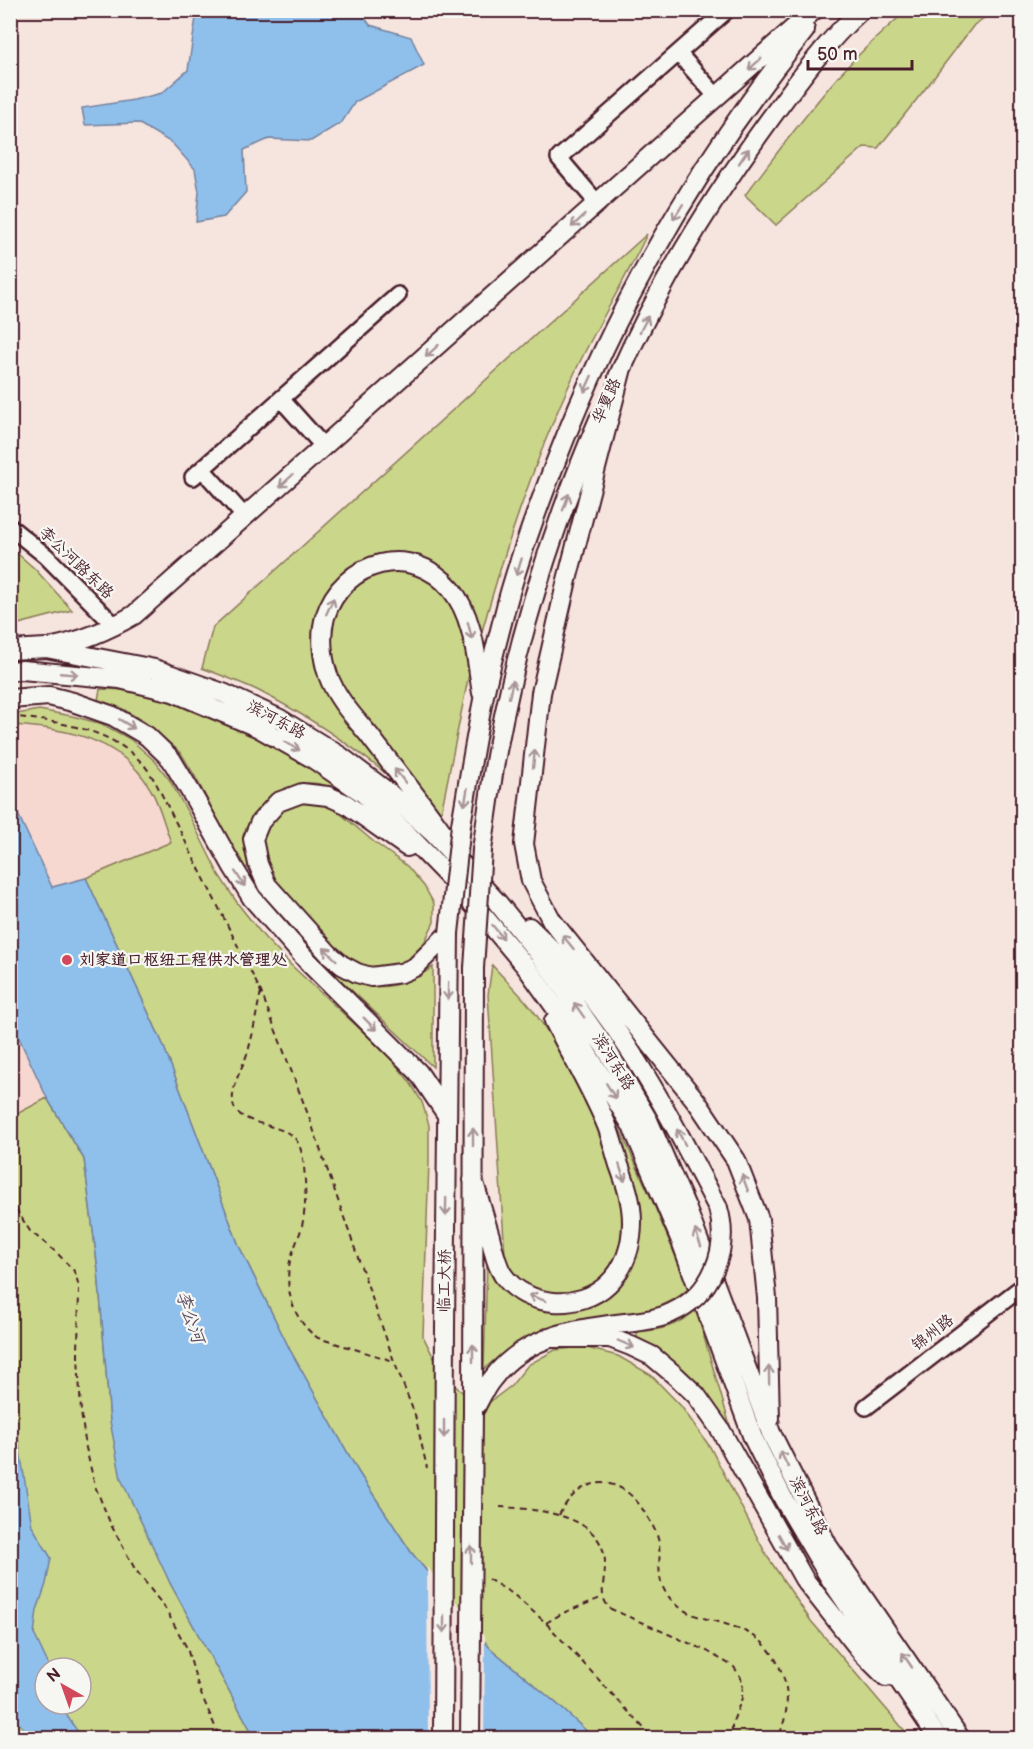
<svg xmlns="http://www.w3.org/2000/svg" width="1033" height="1749" font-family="'Balsamiq Sans','LXGW WenKai TC',sans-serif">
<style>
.built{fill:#f6d8d0}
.green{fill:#cad689;stroke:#8a7a5a;stroke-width:1.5;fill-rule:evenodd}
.water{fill:#8fc0eb;stroke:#73809e;stroke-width:1.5}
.pier{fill:#f6e4de}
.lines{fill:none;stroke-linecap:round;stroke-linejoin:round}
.minor-casing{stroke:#4a1f2b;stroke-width:20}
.major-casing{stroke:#4a1f2b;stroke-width:22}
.path{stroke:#4a1f2b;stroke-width:2;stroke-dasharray:6 4.5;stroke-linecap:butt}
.minor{stroke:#f6f6f2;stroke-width:15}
.major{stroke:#f6f6f2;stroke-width:18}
.major-bridge-casing{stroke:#4a1f2b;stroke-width:22;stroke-linecap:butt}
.major-bridge{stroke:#f6f6f2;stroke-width:18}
.oneway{stroke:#a99598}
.poi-dot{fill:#d1495b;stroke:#f6f6f2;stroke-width:2}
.labels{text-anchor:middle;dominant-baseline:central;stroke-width:4.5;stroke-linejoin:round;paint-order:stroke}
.street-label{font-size:16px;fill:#4a1f2b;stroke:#f6f6f2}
.poi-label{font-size:16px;font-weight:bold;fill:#4a1f2b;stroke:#f6f6f2;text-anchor:start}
.water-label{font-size:18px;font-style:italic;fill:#5f4f65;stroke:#f6f6f2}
</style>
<rect width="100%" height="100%" fill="#f6e4de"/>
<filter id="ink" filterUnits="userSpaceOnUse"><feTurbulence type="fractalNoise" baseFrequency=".0167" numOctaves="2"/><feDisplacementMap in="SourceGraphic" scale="12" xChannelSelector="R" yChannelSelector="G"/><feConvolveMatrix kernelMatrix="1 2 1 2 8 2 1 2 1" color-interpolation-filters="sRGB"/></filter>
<g filter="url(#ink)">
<path class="built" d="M11 725 32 726 70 733 96 740 121 755 136 767 152 791 171 842 162 1042 11 1117Z"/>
<path class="green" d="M906 11H994L974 25 933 79 878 148 864 147 776 225 745 195C775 156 804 116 837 78 858 54 882 32 906 11Z
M647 234C625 281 597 325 575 372 535 458 506 544 481 635L474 609 461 588 422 558 328 591 318 608 315 629 314 648 388 769 385 773C346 741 302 713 257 690 240 682 220 675 202 668L213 627Z
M10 547 35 569 72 610 11 626Z
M392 571 408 572 423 576 440 590 451 605 462 629 469 674 441 813C418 782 392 754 368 723 361 715 354 707 348 698 331 671 324 629 343 602 356 584 371 574 392 571Z
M100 689C109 689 119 689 128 691 148 694 167 701 186 707 247 729 304 760 357 798 342 792 324 782 308 783 278 786 253 805 247 834 246 838 244 843 244 847 244 853 247 860 249 866L244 870 196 778 181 753 143 721 123 709 98 700Z
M39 710 72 716 102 724 130 739 155 761 169 779 188 813 219 875 238 904 265 938 292 966 388 1055 410 1082 422 1102 429 1125V1161L423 1336 438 1366 449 1380 463 1393 475 1401H491L511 1386 528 1365 555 1350 583 1347 618 1356 651 1375 681 1406 710 1447 767 1556 811 1621 911 1738H594L556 1703 490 1648 411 1552 359 1473 290 1350 239 1246 162 1042 86 878 171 842C164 825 160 805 151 790 122 738 65 728 11 725V715Z
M308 800 330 805 374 842 407 866 424 886 434 904V922L425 941 413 957 402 965 372 969 354 963 337 952 282 890 272 876 266 863 261 840 265 828 283 807Z
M492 965C506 981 523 996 535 1013 570 1062 634 1184 622 1245 622 1249 619 1253 617 1257 603 1283 580 1297 550 1295 544 1294 538 1290 533 1288 529 1286 524 1285 520 1282 512 1275 508 1265 505 1255L488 995Z
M433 967V1067L329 969C371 992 393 993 433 967Z
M47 1098 84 1159 98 1270 110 1421 170 1583 255 1738H11V1117ZM45 1668H81V1704H45Z
M616 1121 651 1198 689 1288C656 1319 613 1313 572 1322 537 1329 510 1345 484 1369L487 1261 522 1302 534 1308 551 1310H567L638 1247 641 1228 640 1210Z
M696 1310 731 1429C703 1390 682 1360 637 1338V1332C662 1330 677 1326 696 1310Z"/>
<path class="water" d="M197 11H360L370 25 411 37 424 65 355 102 342 122 311 141 269 139 244 150 246 192 224 217 196 222 199 192 195 169 172 143 138 123 85 125 82 108 134 100 162 93 188 70Z
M11 799 52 887 86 878 162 1042 239 1246 290 1350 359 1473 411 1552 490 1648 556 1703 594 1738H255L170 1583 121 1479 110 1421 98 1270 84 1159 47 1098 11 1021Z
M10 1388 32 1526 51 1558 46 1584 37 1610 34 1634 50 1668H45V1704H65L67 1716 82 1738H34L11 1716Z"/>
<path class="pier" d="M427 1567 485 1636 484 1738H428Z"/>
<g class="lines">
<defs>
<path id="minor" d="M678 53 717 97
M598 204 559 158 727 10
M281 399 324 447
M202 469 245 517
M193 477 398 295
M10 527 46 556 115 626
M866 1407 1022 1287"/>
<path id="major" d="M622 368 567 580 541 693 524 844 531 881 552 921 697 1102 736 1160 759 1219 767 1298 770 1419
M618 377C658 286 712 199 770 119 798 81 826 42 861 10
M53 647C83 641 108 630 134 615L814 10
M10 650 46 648 155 669 223 693 280 719 340 756 389 793 432 832 497 902 540 955 565 990 605 1047 648 1120 686 1207 771 1433 828 1546 960 1738
M10 671 22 670 120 679 173 692 257 727 312 758 363 793 407 834 447 875 486 919 527 968 580 1042 632 1126 681 1241 753 1438 784 1500 831 1580 938 1738
M10 699 49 696 73 702 113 716 147 736 171 759 192 794 233 867 252 898 311 965 418 1072 447 1115
M461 825C468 783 475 741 483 700 490 667 499 635 507 603 520 555 538 507 556 461 616 306 700 159 805 30
M443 833C420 800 394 768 369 735 354 717 336 698 328 675 322 657 320 635 325 617 343 560 412 542 451 589 474 617 476 658 482 693
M407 847 346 804 328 796 302 793 278 802 260 822 253 839 258 864 267 885 329 954 342 965 357 973 371 977 401 973 415 967 449 933
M482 850C487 817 491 783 497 751 518 637 553 525 599 419
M529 927C615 1008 664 1105 718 1208
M473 1180C479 1198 484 1217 490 1236 493 1249 496 1264 503 1275 526 1308 580 1311 608 1284 625 1268 632 1245 632 1222 632 1202 626 1184 619 1165 615 1152 612 1139 607 1126 593 1091 571 1055 554 1021
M445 1328 449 933
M548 1338H610L631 1346 652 1356 677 1377 696 1395 720 1429 804 1579 863 1654 886 1677
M474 1410C480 1399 485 1387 493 1378 525 1334 585 1327 635 1322
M473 1411 474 968"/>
</defs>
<use href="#minor" class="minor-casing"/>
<use href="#major" class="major-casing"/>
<path class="path" d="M10 716C57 722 109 727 143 764 148 769 152 777 156 783L261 992 309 1117 394 1361 415 1415 427 1468
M261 992C256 1012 254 1032 248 1051 243 1068 231 1084 233 1103 235 1124 280 1124 294 1137 301 1145 303 1157 304 1167 306 1187 306 1207 302 1226 299 1238 293 1249 290 1261 284 1289 293 1321 318 1338L394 1361
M10 1200 30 1231 56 1252 75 1272 79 1287 78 1356 81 1412 86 1448 95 1486 111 1525 135 1569 165 1608 187 1648 199 1689 220 1738
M500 1507C536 1509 607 1514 605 1566 605 1582 597 1597 611 1609L707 1651 734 1667 740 1676 743 1683 742 1698 732 1724V1738
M559 1515C581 1472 623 1473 646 1515 652 1524 658 1534 659 1544 661 1564 655 1580 669 1597 681 1611 690 1614 707 1619 745 1629 769 1636 783 1676 790 1697 787 1718 778 1738
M488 1579 513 1594 546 1623 653 1738
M546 1623 563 1613 603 1597"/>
<use href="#minor" class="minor"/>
<use href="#major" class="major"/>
<defs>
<path id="major-bridge" d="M449 933 461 825
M474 968 482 850
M635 1322C647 1320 660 1319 671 1313 712 1295 730 1249 718 1208
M443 1738 445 1328
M470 1738 473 1411"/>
</defs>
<use href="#major-bridge" class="major-bridge-casing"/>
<use href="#major-bridge" class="major-bridge"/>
</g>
<defs><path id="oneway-shaft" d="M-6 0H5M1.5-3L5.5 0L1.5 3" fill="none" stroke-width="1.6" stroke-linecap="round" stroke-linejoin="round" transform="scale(1.5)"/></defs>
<g class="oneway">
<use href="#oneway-shaft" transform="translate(755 64) rotate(138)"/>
<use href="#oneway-shaft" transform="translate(744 156) rotate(-56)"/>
<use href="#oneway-shaft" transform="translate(678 212) rotate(122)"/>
<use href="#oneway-shaft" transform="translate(578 221) rotate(138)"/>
<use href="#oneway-shaft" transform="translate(644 324) rotate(-63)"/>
<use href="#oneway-shaft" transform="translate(432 351) rotate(138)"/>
<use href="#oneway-shaft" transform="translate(588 384) rotate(115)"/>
<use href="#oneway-shaft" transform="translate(286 481) rotate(138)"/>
<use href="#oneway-shaft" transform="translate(566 502) rotate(-70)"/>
<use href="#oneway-shaft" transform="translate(519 567) rotate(108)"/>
<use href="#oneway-shaft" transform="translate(330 606) rotate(-65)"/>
<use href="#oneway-shaft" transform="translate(470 631) rotate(76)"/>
<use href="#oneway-shaft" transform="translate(69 674) rotate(5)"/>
<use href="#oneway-shaft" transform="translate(511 689) rotate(-77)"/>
<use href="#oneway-shaft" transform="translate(127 724) rotate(31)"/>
<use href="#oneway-shaft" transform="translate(292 746) rotate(29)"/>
<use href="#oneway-shaft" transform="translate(534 759) rotate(-84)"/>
<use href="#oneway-shaft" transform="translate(400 776) rotate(-128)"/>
<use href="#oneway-shaft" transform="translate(466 797) rotate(100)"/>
<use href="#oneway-shaft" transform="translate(240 879) rotate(57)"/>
<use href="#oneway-shaft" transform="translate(498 932) rotate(51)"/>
<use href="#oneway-shaft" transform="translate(568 942) rotate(-129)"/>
<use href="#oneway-shaft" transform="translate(330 954) rotate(-136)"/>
<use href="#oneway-shaft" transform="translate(448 991) rotate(91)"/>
<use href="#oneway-shaft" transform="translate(579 1010) rotate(-125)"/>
<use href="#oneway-shaft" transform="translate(370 1024) rotate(45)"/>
<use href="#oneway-shaft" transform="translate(611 1091) rotate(58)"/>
<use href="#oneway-shaft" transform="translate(473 1137) rotate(-90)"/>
<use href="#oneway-shaft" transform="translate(681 1137) rotate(-118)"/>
<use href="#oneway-shaft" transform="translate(622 1173) rotate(72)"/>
<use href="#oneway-shaft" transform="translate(745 1183) rotate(-111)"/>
<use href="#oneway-shaft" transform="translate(446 1207) rotate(91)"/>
<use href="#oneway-shaft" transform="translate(698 1238) rotate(-110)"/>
<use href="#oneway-shaft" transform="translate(537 1298) rotate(-161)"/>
<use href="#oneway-shaft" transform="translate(626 1344) rotate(23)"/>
<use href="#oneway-shaft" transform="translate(473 1353) rotate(-90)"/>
<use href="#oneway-shaft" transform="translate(769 1375) rotate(-91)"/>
<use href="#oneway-shaft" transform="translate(444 1429) rotate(90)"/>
<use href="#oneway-shaft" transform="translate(784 1459) rotate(-117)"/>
<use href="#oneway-shaft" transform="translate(783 1542) rotate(61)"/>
<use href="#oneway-shaft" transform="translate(471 1554) rotate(-90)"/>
<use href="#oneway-shaft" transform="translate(444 1624) rotate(90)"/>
<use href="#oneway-shaft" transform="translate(907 1660) rotate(-124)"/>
</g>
</g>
<circle class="poi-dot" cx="67" cy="960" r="6"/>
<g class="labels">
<g class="street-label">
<text transform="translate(607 401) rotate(-66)">华夏路</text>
<text transform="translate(76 563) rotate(44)">李公河路东路</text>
<text transform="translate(276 720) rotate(28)">滨河东路</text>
<text transform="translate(613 1062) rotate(58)">滨河东路</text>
<text transform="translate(445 1281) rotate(-89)">临工大桥</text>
<text transform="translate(933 1333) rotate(-38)">锦州路</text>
<text transform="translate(808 1506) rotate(63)">滨河东路</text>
</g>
<g class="poi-label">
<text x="79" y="960">刘家道口枢纽工程供水管理处</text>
</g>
<g class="water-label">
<text transform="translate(190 1317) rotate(71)">李公河</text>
</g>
</g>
<rect width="1033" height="1749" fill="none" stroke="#f6f6f2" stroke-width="36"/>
<rect x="18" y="18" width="997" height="1713" fill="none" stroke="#4a1f2b" stroke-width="2" filter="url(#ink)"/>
<g transform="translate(63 1686) rotate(320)"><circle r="28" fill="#f6f6f2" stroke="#b1a0a2" stroke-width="1.5"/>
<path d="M0-4.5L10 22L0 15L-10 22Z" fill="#d1495b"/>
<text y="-9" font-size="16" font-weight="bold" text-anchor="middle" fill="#4a1f2b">N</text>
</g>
<path d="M808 60v9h104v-9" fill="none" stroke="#4a1f2b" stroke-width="3"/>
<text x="817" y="60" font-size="18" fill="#4a1f2b" stroke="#f6f6f2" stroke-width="4.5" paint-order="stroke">50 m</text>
</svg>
